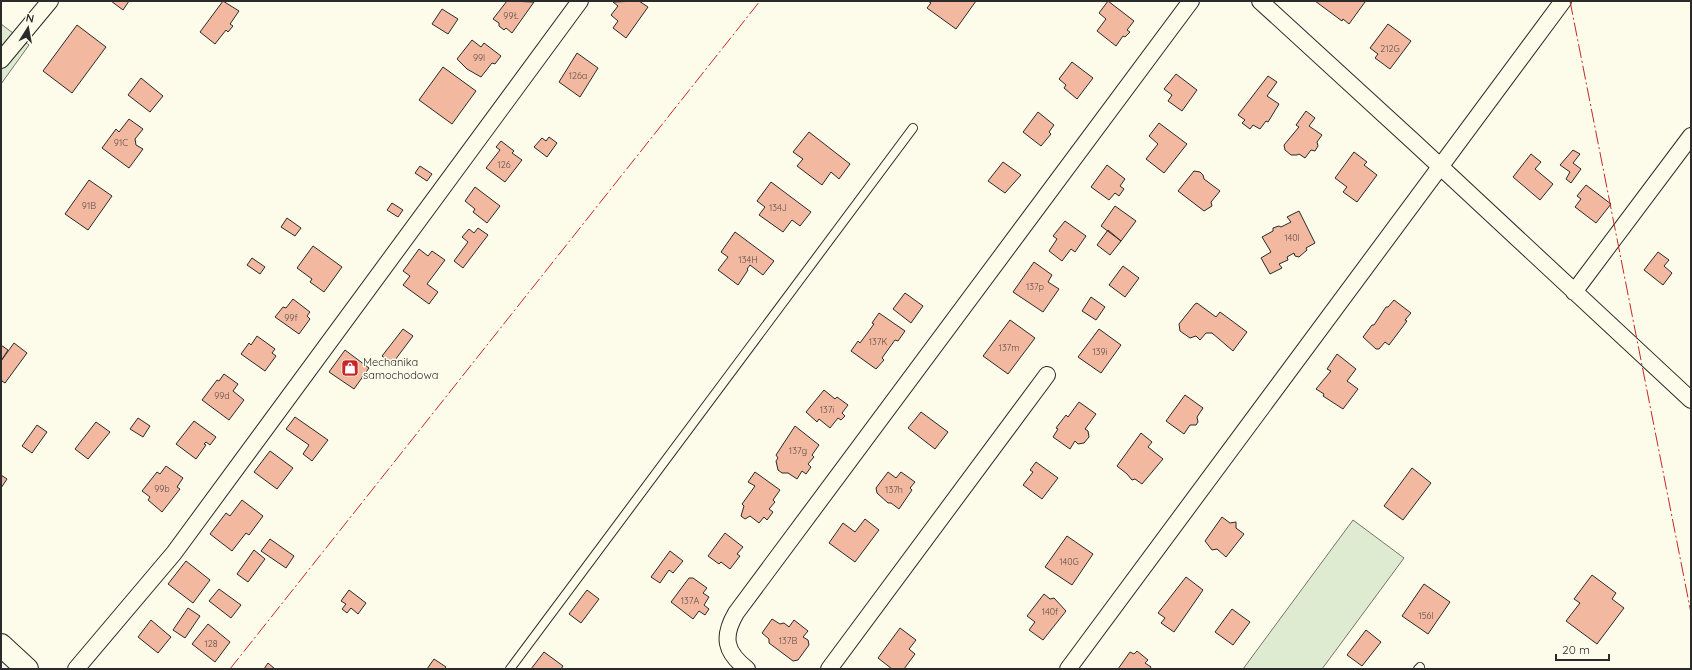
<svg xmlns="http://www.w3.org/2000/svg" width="1692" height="670" font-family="Quicksand,sans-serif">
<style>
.green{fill:#deebd1;stroke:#74746e}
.building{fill:#f2b8a0;stroke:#2b2b2b}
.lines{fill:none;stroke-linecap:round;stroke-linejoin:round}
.service-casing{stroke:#2b2b2b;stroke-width:10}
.minor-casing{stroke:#2b2b2b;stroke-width:18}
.trunk-casing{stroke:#2b2b2b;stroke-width:24}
.service{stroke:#fdfbea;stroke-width:8}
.minor{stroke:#fdfbea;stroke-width:16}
.trunk{stroke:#fdfbea;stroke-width:22}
.power{stroke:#c62828;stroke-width:1;stroke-dasharray:14 3 2 3;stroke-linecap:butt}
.labels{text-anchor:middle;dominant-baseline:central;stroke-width:3;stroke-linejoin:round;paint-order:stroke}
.number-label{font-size:9px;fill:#5d4e48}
.poi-label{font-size:11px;fill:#2b2b2b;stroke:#fdfbea;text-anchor:start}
</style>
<rect width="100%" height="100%" fill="#fdfbea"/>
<path class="green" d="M1 24 29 45 1 84Z
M1353 520 1404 558 1322 669H1243Z"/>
<path class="building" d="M111 1H129L123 10Z
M223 1 239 11 230 24 233 26 228 32 226 30 215 44 200 32Z
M507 1 534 2 512 33 506 28 504 30 499 26V23L493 19Z
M639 1 648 7 626 38 613 28 618 21 611 15 618 6 613 2Z
M928 1H976L956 29 927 8 931 3Z
M1108 1 1134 21 1127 30 1130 32 1125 37 1123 36 1116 46 1097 31 1106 19 1099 13Z
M1315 1H1364L1365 2 1349 24 1343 19 1342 21Z
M442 9 458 19 448 34 432 24Z
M1388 24 1411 41 1390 69 1375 58 1378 54 1370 48Z
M77 25 106 47 72 93 43 71Z
M472 40 481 47 484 43 501 56 495 64 492 63 481 77 467 69 457 59Z
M577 53 598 68 580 97 559 82Z
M1072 62 1093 78 1077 99 1064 88 1066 85 1059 79Z
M443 67 476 91 452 124 419 100Z
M1176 74 1197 90 1182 111 1168 101 1172 95 1164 89Z
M1268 76 1277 82 1267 96 1279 104 1268 122 1266 121 1260 129 1253 125 1250 129 1242 123 1245 120 1238 115Z
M141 78 163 96 150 112 128 95Z
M1306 111 1315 118 1309 126 1322 135 1317 142 1318 146 1315 151 1311 150 1305 158 1299 154 1297 155H1291L1285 150 1284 145 1299 127 1296 125Z
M1038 112 1054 125 1049 132 1051 134 1041 146 1023 132Z
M129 119 143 129 135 139 136 145 143 149 129 168 102 148 116 129 119 132Z
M1159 123 1187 144 1164 173 1146 159 1158 144 1149 136Z
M809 132 850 164 839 179 831 172 822 185 797 166 803 159 793 152Z
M549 137 557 143 547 157 534 147 542 138 546 141Z
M501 141 514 151 512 153 522 160 505 182 486 168 500 150 496 147Z
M1573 150 1580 154 1573 163 1581 169 1571 183 1566 179 1570 172 1560 165Z
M1354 152 1367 162 1364 165 1377 175 1357 202 1343 192 1347 187 1335 178Z
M1531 154 1541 162 1535 169 1553 184 1540 200 1513 177Z
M1003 162 1021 175 1005 193 988 181Z
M1107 165 1125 179 1120 186 1124 189 1119 196 1115 193 1109 200 1091 187Z
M420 166 432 174 427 181 415 173Z
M1194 171 1200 172 1203 175 1204 179 1220 191 1211 202 1212 206 1204 211 1178 191Z
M89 180 112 196 88 230 65 214Z
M771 182 811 212 800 226 792 220 783 232 759 215 765 207 757 201Z
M1586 185 1611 204 1596 223 1575 207 1581 199 1577 196Z
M475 187 500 206 487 223 473 212 475 209 465 201Z
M392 203 403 210 398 217 387 210Z
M1115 206 1136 221 1121 241 1101 226Z
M1299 211 1315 243 1306 248 1307 250 1299 257 1295 256 1294 253 1287 257 1288 260 1279 264 1282 268 1270 274 1261 258 1271 252 1262 237 1273 231V228L1279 226 1281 227 1291 222 1287 217Z
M287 218 301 228 295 236 281 227Z
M1065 221 1086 236 1075 252 1071 249 1062 261 1049 251 1057 239 1053 236Z
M478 228 488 235 463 268 454 261 468 242 462 237 469 229 474 233Z
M1108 230 1121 241 1110 255 1097 245Z
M735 232 774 261 763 275 750 265 747 269 748 270 738 285 718 270 728 257 721 252Z
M313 246 342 267 324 292 310 282 312 279 297 268Z
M419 249 428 256 432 251 445 260 427 284 438 292 429 304 403 285 410 276 403 271Z
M1658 252 1669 260 1664 266 1672 273 1663 285 1644 270Z
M252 258 265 267 260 274 247 265Z
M1034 262 1052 275 1048 282 1059 289 1043 312 1013 292Z
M1123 266 1139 278 1125 297 1109 285Z
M905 293 923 306 911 323 893 309Z
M1091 297 1105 307 1096 320 1082 311Z
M293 299 310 312 307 316 310 319 299 334 275 317 283 307 286 308Z
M1394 300 1411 313 1405 320 1407 321 1389 345 1385 342 1379 349H1376L1363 337 1372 325H1374L1386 307H1388Z
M1197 303 1216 317 1220 312 1247 332 1233 351 1212 333H1206L1200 340 1196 336 1190 338 1180 331 1179 324 1195 304Z
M879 313 905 331 898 341 895 340 882 358 884 360 876 369 851 351 858 341 860 343 874 324 872 323Z
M1010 320 1035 338 1008 374 983 356Z
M403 329 413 336 392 364 382 356Z
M1099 329 1121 345 1101 373 1078 357Z
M257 336 275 349 272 353 276 356 265 371 241 354 249 343 251 345Z
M14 343 27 353 5 383 2 381 1 383V361Z
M1 345 8 350 1 361Z
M345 350 369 368 354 389 329 372Z
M1337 354 1356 369 1347 381 1358 389 1343 409 1323 396 1324 394 1316 389 1331 371 1327 369Z
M224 374 238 384 233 391 244 400 229 420 202 400 217 380 219 381Z
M824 390 835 399 837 397 848 405 842 413 845 416 841 420 838 418 830 428 819 419 817 422 806 412Z
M1185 395 1203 408 1197 417 1198 422 1196 425H1190L1184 434 1166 421Z
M1079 402 1096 414 1085 429 1088 431 1089 437 1084 443 1078 444 1075 441 1070 449 1053 437 1058 429 1056 428 1066 415 1068 417Z
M921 412 948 432 935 449 908 428Z
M295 417 328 440 312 461 303 454 309 445 286 429Z
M138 418 150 426 143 437 130 429Z
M194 421 216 437 210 445 206 442 204 444 206 445 196 459 176 444Z
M96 422 110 432 88 459 75 449Z
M37 425 47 432 32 453 22 446Z
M795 426 819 445 812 455 814 457 808 464 811 467 806 474 802 471 797 479 788 473H782L778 470 776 461 778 458 776 455Z
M1141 433 1152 442 1148 447 1163 459 1142 484 1135 479 1132 480 1127 474 1117 466Z
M270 451 293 468 277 489 254 472Z
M1036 462 1058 478 1042 499 1023 485 1033 472 1030 470Z
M166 466 183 478 177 487 180 489 162 512 148 500 150 497 142 491 157 472 160 474Z
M1412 468 1431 483 1403 520 1384 506Z
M755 472 780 490 773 500 775 502 769 509 773 512 767 520 764 517 759 523 750 516 745 519 741 516 744 506 742 504 755 486 748 482Z
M888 472 896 478 901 472 915 482 910 488 912 490 899 509 891 503H888L877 493 876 488Z
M1 475 7 479 1 488Z
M242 500 263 516 249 535 246 533 232 551 210 534 226 513 230 516Z
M1222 517 1230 523 1236 522V528L1244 534 1226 557 1217 549 1212 550 1205 541Z
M865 519 879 530 855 562 829 543 843 523 855 532Z
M725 533 743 547 737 554 740 556 730 569 721 562 719 564 708 556Z
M1067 536 1093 554 1072 585 1045 567Z
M270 539 294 556 286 568 261 551Z
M254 550 265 559 248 582 237 574Z
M670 551 683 561 673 573 669 570 660 583 651 577Z
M186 561 210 580 193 603 168 584Z
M1592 575 1616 593 1612 599 1624 608 1597 644 1566 621 1580 603 1574 599Z
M1186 577 1203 590 1174 632 1161 623 1165 618 1158 613Z
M689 578H693L707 588 703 593 709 597 704 605 709 609 705 615 699 611 693 619 671 602Z
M1424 584 1450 602 1428 634 1402 616Z
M219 589 241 605 231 618 209 601Z
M349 590 366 603 358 614 351 608 347 613 342 609 346 604 341 601Z
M587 590 599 599 581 623 569 614Z
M1044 594 1050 599 1054 598 1066 611 1043 640 1029 630 1035 622 1027 616Z
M188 608 200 616 185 638 173 630Z
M1232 609 1250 622 1233 645 1215 632Z
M772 619 780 624 784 623 789 627 794 620 808 631 803 637 808 640 809 645 798 660 793 661 769 643V639L762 633Z
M151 620 171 637 158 653 138 637Z
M208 624 230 642 215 662 192 644Z
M900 628 916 640 909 649 915 654 904 669H892L878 658Z
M1366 630 1381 642 1362 666 1347 655Z
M1137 651 1148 660 1145 663 1151 667 1150 669H1118L1130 652 1134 654Z
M544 652 563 666 561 669H531Z
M434 659 446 667 444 669H427Z
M268 663 275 669H264Z"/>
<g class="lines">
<defs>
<path id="service" d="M510 669 913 128
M1418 669 1420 667"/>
<path id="minor" d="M1260 1 1415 143 1691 400
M1 60 50 1
M1574 292 1691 136
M76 669 174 553 580 1
M747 669C725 652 722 637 736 613L1191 1
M829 669 1047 375
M1068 669 1563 1"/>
<path id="trunk" d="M1 645 27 669"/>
</defs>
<use href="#service" class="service-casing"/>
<use href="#minor" class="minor-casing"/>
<use href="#trunk" class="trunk-casing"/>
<use href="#service" class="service"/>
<use href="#minor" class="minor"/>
<use href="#trunk" class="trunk"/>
<path class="power" d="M1570 1 1691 613
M230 669 760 1"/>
</g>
<defs>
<symbol id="shop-square" viewBox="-11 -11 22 22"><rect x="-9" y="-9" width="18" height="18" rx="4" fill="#c62828" stroke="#fdfbea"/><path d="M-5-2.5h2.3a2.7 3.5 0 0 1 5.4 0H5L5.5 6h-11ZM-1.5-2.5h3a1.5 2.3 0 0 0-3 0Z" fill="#fff"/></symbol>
</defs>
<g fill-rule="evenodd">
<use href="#shop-square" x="340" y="358" width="20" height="20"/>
</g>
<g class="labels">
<g class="number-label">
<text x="511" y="15">99Ł</text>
<text x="1390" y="48">212G</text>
<text x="479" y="57">99l</text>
<text x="578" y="75">126a</text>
<text x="121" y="142">91C</text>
<text x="504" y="164">126</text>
<text x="89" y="205">91B</text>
<text x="778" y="207">134J</text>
<text x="1292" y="237">140l</text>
<text x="748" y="259">134H</text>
<text x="1035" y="286">137p</text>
<text x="291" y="317">99f</text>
<text x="878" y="341">137K</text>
<text x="1009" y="347">137m</text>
<text x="1100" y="351">139i</text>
<text x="222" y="395">99d</text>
<text x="827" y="409">137i</text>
<text x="798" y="450">137g</text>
<text x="162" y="488">99b</text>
<text x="894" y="489">137h</text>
<text x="1069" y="561">140G</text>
<text x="690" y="600">137A</text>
<text x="1050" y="611">140f</text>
<text x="1426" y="615">156I</text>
<text x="788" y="640">137B</text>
<text x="211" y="643">128</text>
</g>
<g class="poi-label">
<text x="363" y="362">Mechanika<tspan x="363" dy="13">samochodowa</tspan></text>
</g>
</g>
<rect width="1692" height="670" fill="none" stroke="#2b2b2b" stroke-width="4"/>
<g transform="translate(28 28) rotate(11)" stroke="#fdfbea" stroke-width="3" paint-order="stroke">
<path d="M0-3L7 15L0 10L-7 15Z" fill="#2b2b2b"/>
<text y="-6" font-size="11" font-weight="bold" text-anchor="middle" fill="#2b2b2b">N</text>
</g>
<path d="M1556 654v6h53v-6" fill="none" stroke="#2b2b2b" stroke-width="2"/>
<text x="1562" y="654" font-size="12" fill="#2b2b2b" stroke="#fdfbea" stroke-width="3" paint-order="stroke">20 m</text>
</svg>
